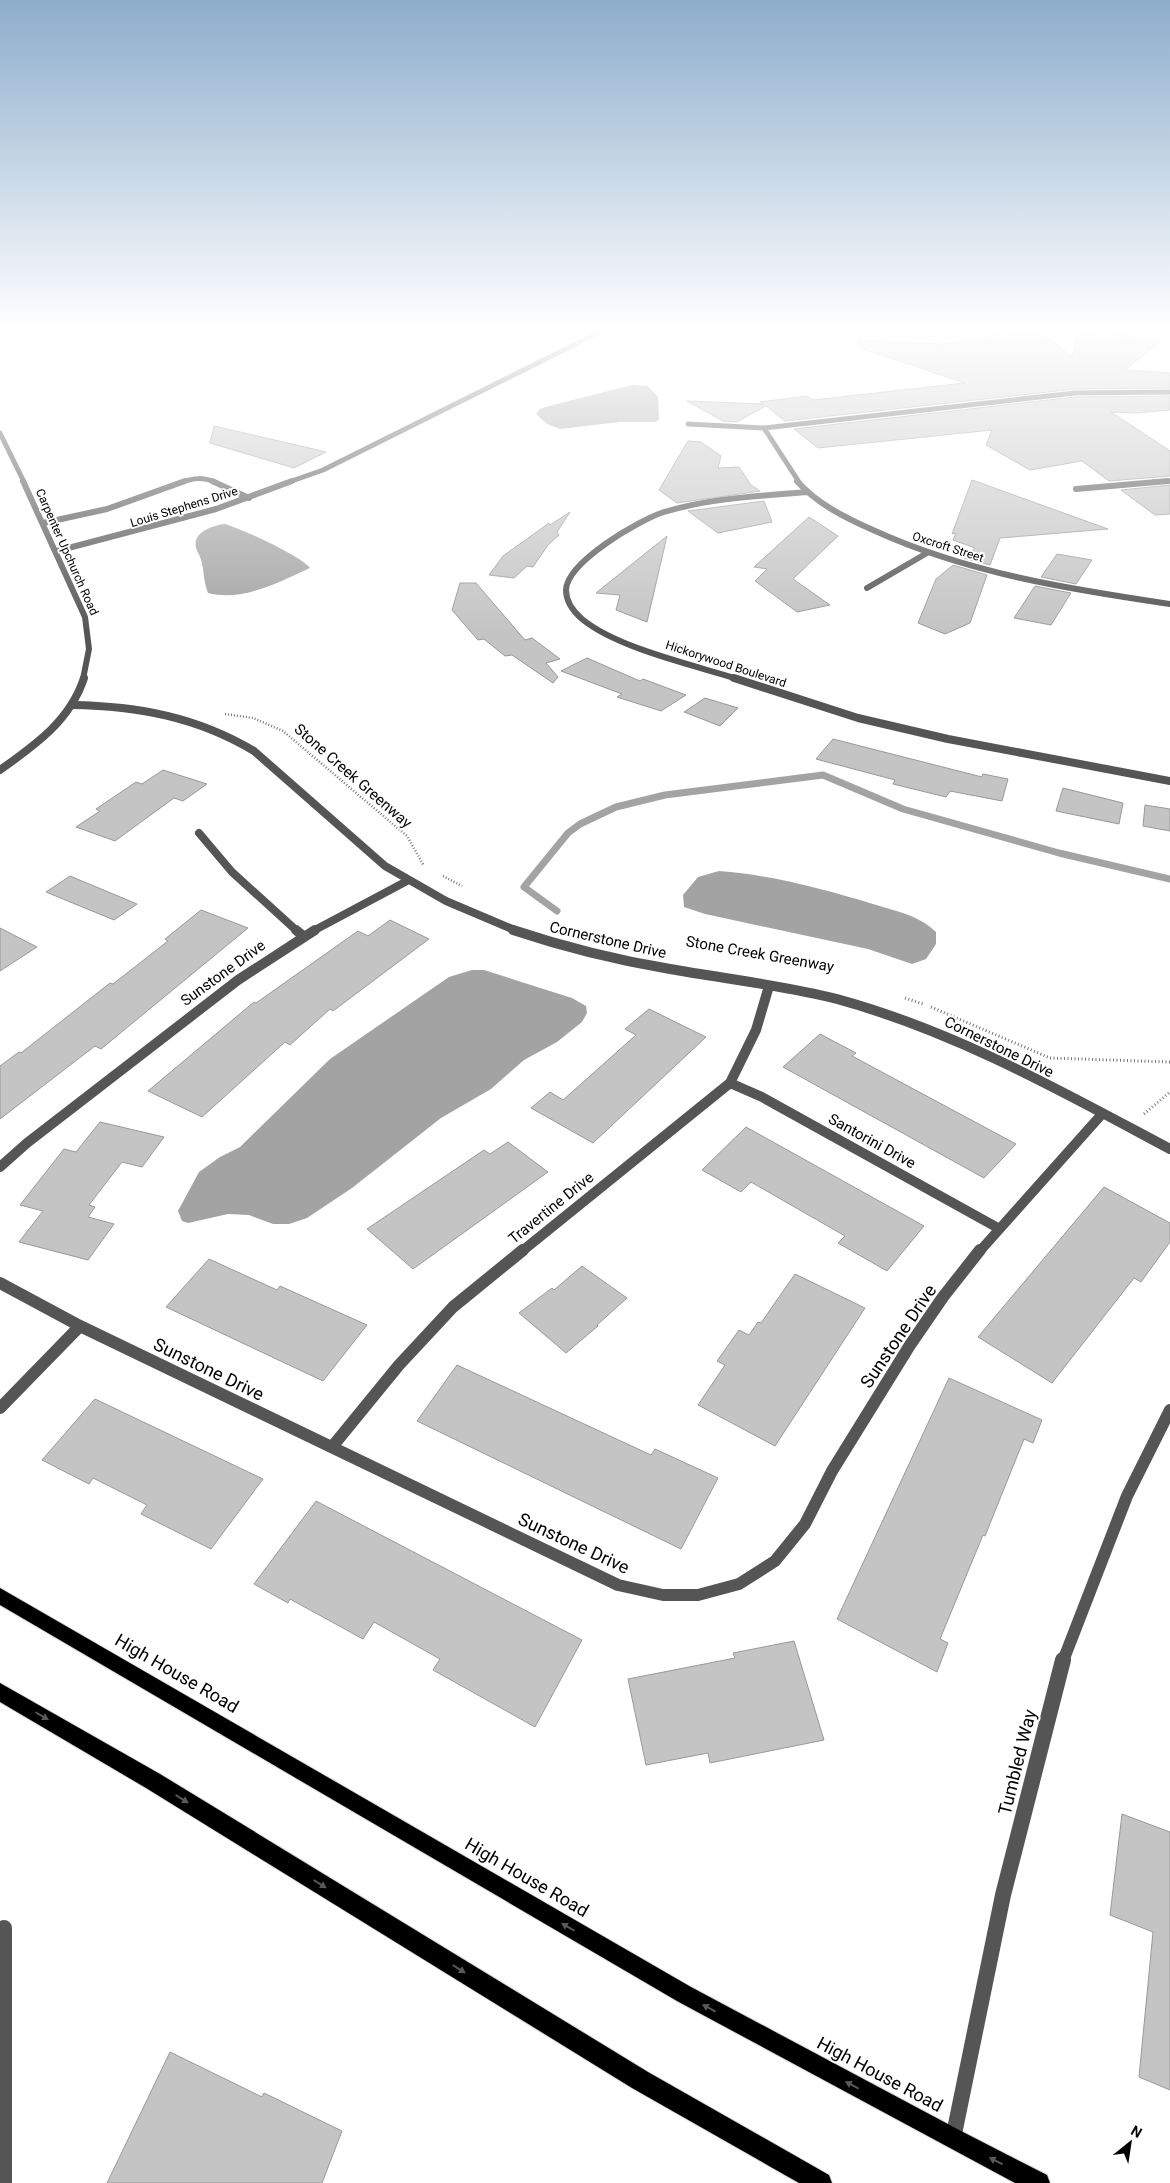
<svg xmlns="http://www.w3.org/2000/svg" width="1170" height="2183" font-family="Roboto,sans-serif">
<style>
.water{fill:#a3a3a3}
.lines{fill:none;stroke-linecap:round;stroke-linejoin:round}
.stream{stroke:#a3a3a3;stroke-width:7}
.building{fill:#c4c4c4;stroke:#999}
.primary-casing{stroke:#dbdbdb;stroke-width:2}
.path-far1{stroke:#777;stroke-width:2.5;stroke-dasharray:1 2;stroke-linecap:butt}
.path{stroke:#777;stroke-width:3;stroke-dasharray:1 2.5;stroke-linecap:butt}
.service-far1{stroke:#555;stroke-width:5}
.service{stroke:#555;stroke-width:6}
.minor-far5{stroke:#555;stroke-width:5}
.minor-far4{stroke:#555;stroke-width:6}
.minor-far3{stroke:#555;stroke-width:8}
.minor-far2{stroke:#555;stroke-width:10}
.minor-far1{stroke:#555;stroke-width:12}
.minor{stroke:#555;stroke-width:16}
.tertiary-far2{stroke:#555;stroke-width:5}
.tertiary-far1{stroke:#555;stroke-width:6}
.tertiary{stroke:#555;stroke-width:8}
.primary{fill:#000;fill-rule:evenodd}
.oneway{fill:#595959}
.labels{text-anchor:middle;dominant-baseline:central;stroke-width:4;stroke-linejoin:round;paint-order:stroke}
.far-street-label{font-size:12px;fill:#000;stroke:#fff}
.street-label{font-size:15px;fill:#000;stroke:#fff}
.near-street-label{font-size:18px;fill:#000;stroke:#fff}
</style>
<rect width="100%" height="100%" fill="#fff"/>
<path class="water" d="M632 385 648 386 658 397 659 419 656 422H620L560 429 547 424 536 414 540 409 545 407Z
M225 524C242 529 301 556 310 568 279 582 243 602 208 593 204 583 204 573 202 563 201 558 198 553 196 548 192 532 214 525 225 524Z
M719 871C772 875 823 889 873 904 895 911 919 915 936 932V944L926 959 912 964 868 949 705 914 684 907 683 895 698 877Z
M472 970H484L572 998 586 1006 587 1013 582 1022 557 1042 524 1060 491 1089 441 1118 352 1188 307 1218 289 1224H273L249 1215 228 1214 188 1223 182 1221 178 1211 199 1172 220 1157 240 1147 330 1059 449 977Z"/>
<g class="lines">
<path class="stream" d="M557 911 524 887 568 833 580 824 616 807 665 795 823 775 903 809 1059 853 1170 879"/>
</g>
<path class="building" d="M1037 329 1072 357 1077 331 1140 337 1139 338 1160 342 1125 370 1170 373V388L1075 389 785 421 766 406 737 422 723 421 687 401 763 404 760 402 807 396 813 400 965 383 857 347 858 340 941 344 1010 333 1007 331Z
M1170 396V410L1136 413 1111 412 1170 451V476L1109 481 1082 461 1030 470 986 445 992 430 818 448 794 429 1075 397Z
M214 426 318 450 326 452 294 468 210 443Z
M688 441 701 442 721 456 718 468 739 467 751 485 760 491 677 503 659 490Z
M972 480 1108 529 1000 538 990 565 963 558 975 548 953 540 956 533 952 534Z
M1170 485V514L1155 515 1121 490Z
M764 501 772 522 718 533 688 511Z
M570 512 557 532 559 535 548 545 533 567 527 566 514 578 489 575 503 556 549 523 550 525Z
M809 517 838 536 793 579 830 605 797 612 755 581 767 569 754 567Z
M667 536 647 622 616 610 620 595 596 593Z
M1057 554 1092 560 1076 584 1041 577Z
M953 565 987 575 970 623 945 634 918 623 936 579Z
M460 583H476L525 640 532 638 560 659 546 663 558 677 553 683 512 655 505 656 484 639 478 640 452 610Z
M1035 586 1071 593 1051 625 1014 618Z
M587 658 640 681 643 679 686 695 661 711 617 697 622 694 561 671Z
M705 698 738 708 720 726 684 712Z
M833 739 982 777 983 774 1008 779 1002 801 950 791 946 797 893 784 895 780 816 759Z
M163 770 207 784 183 801 174 798 115 841 76 827 100 811 96 809 136 782 142 784Z
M1063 788 1123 803 1119 824 1056 811Z
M1145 805 1170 809V831L1143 826Z
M70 876 137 904 114 920 46 892Z
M201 910 248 928 101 1049 95 1046 0 1119V1066L19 1052 21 1053 110 983 113 984 168 941 165 939Z
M390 920 429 939 333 1011 330 1009 290 1045 285 1042 202 1117 148 1091 254 1002 256 1003 358 931 368 936Z
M0 928 37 947 0 971Z
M649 1009 706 1037 593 1143 531 1108 550 1092 563 1100 636 1035 625 1029Z
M820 1034 856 1053 852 1056 1016 1144 984 1178 783 1067Z
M100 1122 164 1137 142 1167 122 1162 89 1205 95 1207 88 1217 114 1224 88 1260 19 1242 43 1211 20 1205 64 1149 76 1152Z
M746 1127 924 1226 887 1271 838 1243 845 1236 751 1182 741 1192 702 1170Z
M508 1142 548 1172 413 1269 367 1229 484 1150 490 1154Z
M1104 1187 1170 1223V1242L1141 1282 1134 1278 1052 1383 978 1337Z
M209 1259 277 1290 280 1286 367 1325 323 1381 166 1307Z
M582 1266 627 1298 597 1325 598 1326 566 1353 519 1313 552 1288 554 1290Z
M795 1274 865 1308 775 1446 698 1405 725 1365 717 1361 739 1330 749 1335 758 1322 761 1323Z
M457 1365 651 1455 655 1449 718 1478 681 1549 417 1421Z
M949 1378 1042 1420 1033 1443 1024 1439 985 1536 983 1535 940 1639 948 1643 937 1672 837 1619Z
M95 1399 263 1479 211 1549 141 1514 147 1505 93 1478 89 1484 42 1460Z
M316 1501 582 1640 535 1727 433 1670 440 1659 374 1622 363 1639 290 1599 288 1603 254 1584Z
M794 1641 824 1740 710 1763 708 1753 646 1765 628 1679 735 1658 733 1653Z
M1122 1814 1170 1832V2090L1139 2077 1153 1932 1110 1915Z
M170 2052 262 2097 264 2093 342 2131 322 2183H107Z"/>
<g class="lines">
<defs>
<path id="primary" d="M0 1588 691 1987 961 2131 1047 2175 1050 2183H1015L677 2001 0 1605Z
M0 1683 160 1774 648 2072 829 2175 832 2183H799L632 2088 146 1788 0 1702Z"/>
</defs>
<use href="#primary" class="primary-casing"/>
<path class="path-far1" d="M225 714 253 718 283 731 407 836 424 866
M443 876 462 886"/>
<path class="path" d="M905 998 923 1004
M931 1007 1050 1058 1170 1062
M1144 1114 1170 1092"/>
<path class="service-far1" d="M182 482C194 478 202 477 215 482"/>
<path class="service" d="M212 481 249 498
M43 523 107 509 185 481"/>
<path class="minor-far5" d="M1150 327 1170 330
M931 330 946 327
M688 424 764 428 1075 393 1170 392
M764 428 799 482
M1153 482 1170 481"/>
<path class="minor-far4" d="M797 481C817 504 846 518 873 530 967 573 1068 589 1170 604
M1076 489 1168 481
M867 588 927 553
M738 679C693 665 617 648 582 619 574 612 566 602 566 590 567 562 639 520 664 512 710 498 760 496 807 492"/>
<path class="minor-far3" d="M734 678 858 718 948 739 1170 781
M72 705C138 706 197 717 254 751L385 866 446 901 517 931
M199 833 232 872 297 931
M313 931 407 881"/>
<path class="minor-far2" d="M296 930 303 936
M513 930C564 947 616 960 670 969 726 979 782 985 837 999 955 1031 1063 1092 1170 1149
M730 1083 762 1097 998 1228
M0 1167 27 1143 238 980 315 930
M521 1252 730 1083 756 1030 769 986
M979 1252 1102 1114"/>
<path class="minor-far1" d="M0 1283 80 1326 618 1585 663 1595H698L739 1584 775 1561 805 1524 832 1471 910 1345 943 1297 980 1250
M0 1408 80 1326
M332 1447 399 1365 453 1307 523 1250
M1063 1661 1127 1496 1170 1410"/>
<path class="minor" d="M4 1928V2183
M953 2139 1003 1895 1063 1660"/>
<path class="tertiary-far2" d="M0 433 24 482
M289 482 323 470 610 327"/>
<path class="tertiary-far1" d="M23 481 85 617 89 649 83 679
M57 551 216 509 292 481"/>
<path class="tertiary" d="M0 770C35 745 70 721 84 678"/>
<use href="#primary" class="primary"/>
</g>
<defs><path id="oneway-solid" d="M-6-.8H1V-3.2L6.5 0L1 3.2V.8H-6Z" transform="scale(1.25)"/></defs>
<g class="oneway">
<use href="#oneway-solid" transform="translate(42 1716) rotate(30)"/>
<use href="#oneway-solid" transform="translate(182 1799) rotate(32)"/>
<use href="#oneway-solid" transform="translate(320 1884) rotate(32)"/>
<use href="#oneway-solid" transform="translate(568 1927) rotate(-150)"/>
<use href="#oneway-solid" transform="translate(459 1969) rotate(32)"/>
<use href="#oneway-solid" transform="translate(709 2008) rotate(-152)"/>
<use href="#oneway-solid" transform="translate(852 2085) rotate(-152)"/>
<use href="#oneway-solid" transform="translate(996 2161) rotate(-153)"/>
</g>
<linearGradient id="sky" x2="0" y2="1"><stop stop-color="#8cadcc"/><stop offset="0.52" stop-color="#fff"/><stop offset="1" stop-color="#fff" stop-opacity="0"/></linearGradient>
<rect width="1170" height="633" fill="url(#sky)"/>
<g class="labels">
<g class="far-street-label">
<text transform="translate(184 507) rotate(-17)">Louis Stephens Drive</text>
<text transform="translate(948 547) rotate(18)">Oxcroft Street</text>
<text transform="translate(67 552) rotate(66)">Carpenter Upchurch Road</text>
<text transform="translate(726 664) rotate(18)">Hickorywood Boulevard</text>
</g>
<g class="street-label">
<text transform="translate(353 776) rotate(41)">Stone Creek Greenway</text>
<text transform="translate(608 940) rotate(13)">Cornerstone Drive</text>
<text transform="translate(760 954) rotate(10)">Stone Creek Greenway</text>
<text transform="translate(223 973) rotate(-36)">Sunstone Drive</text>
<text transform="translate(999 1047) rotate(26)">Cornerstone Drive</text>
<text transform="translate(872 1141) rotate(29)">Santorini Drive</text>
<text transform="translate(551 1208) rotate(-39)">Travertine Drive</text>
</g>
<g class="near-street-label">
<text transform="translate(898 1336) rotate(-56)">Sunstone Drive</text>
<text transform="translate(209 1369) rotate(26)">Sunstone Drive</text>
<text transform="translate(574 1543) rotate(25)">Sunstone Drive</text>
<text transform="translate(177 1673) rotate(30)">High House Road</text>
<text transform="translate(1017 1762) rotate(-76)">Tumbled Way</text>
<text transform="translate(527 1877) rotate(30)">High House Road</text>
<text transform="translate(880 2074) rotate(28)">High House Road</text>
</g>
</g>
<g transform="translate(1130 2143) rotate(30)" stroke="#ffffff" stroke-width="4" paint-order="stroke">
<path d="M0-4L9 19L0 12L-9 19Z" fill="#000000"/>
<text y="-8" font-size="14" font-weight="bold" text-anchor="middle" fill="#000000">N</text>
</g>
</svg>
